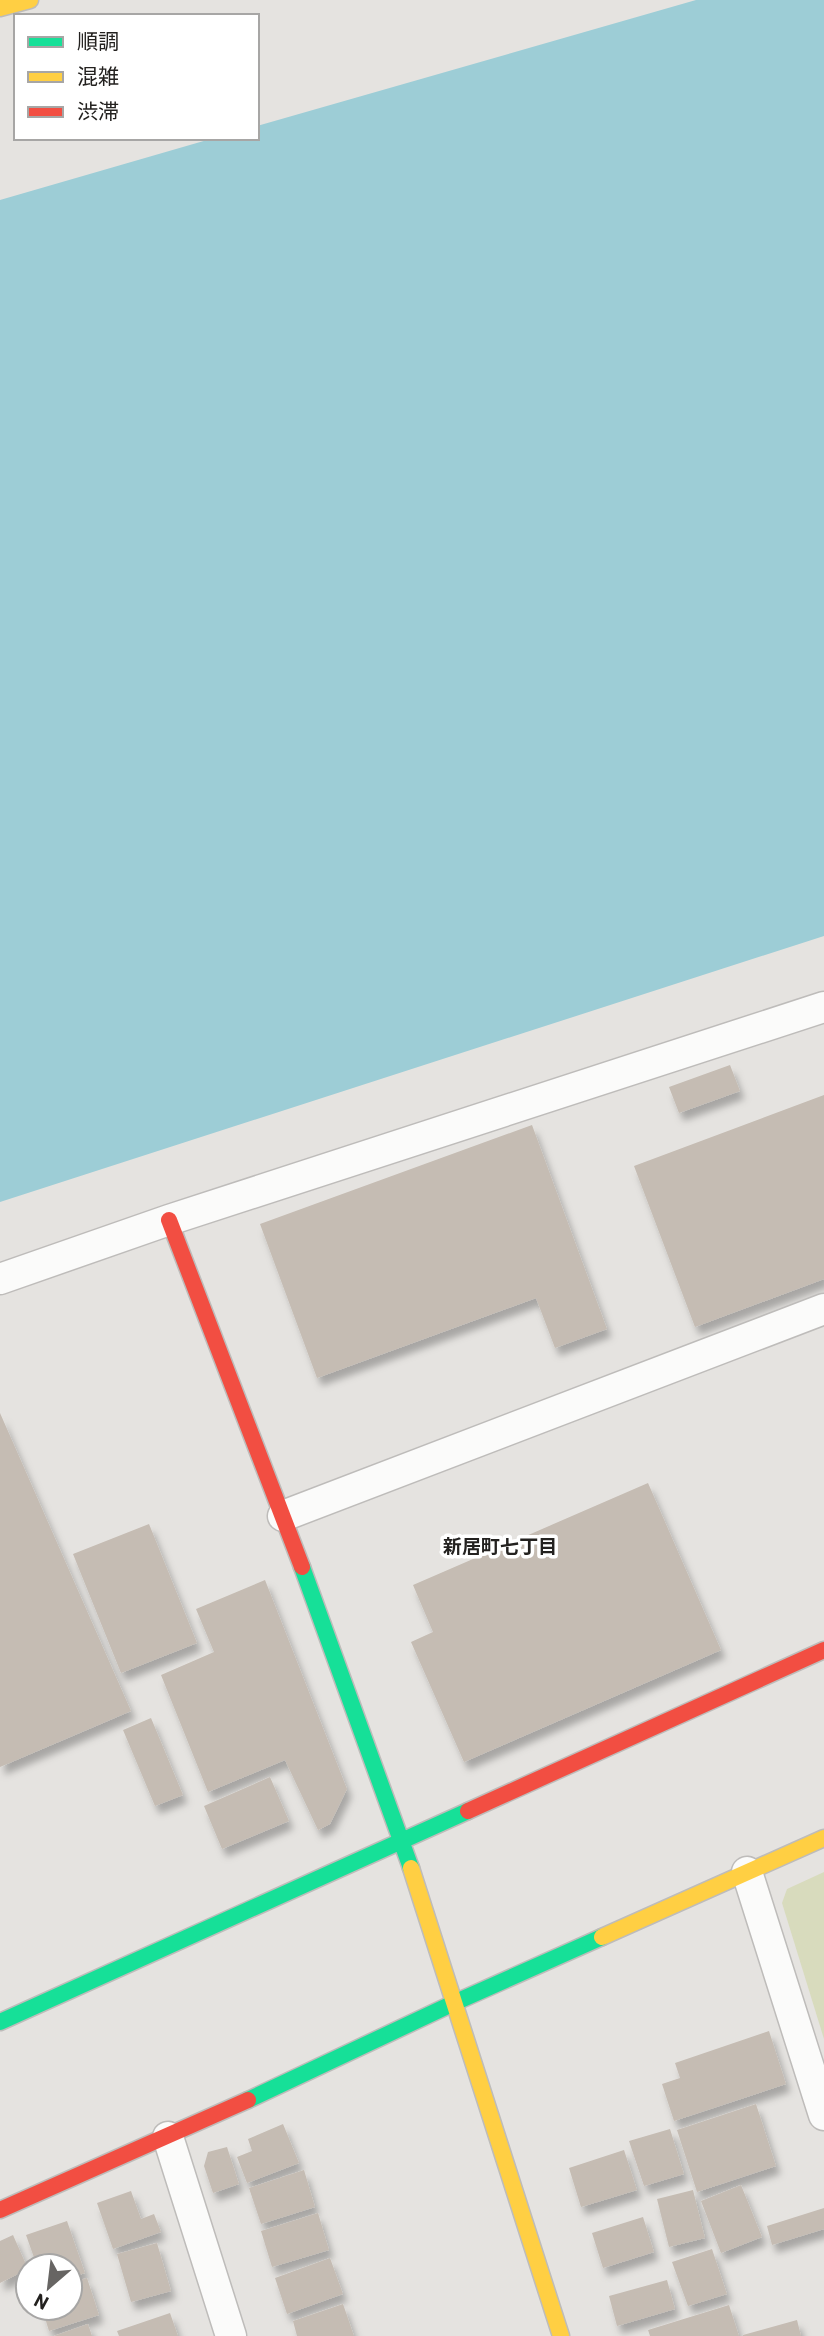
<svg xmlns="http://www.w3.org/2000/svg" width="824" height="2336" font-family="Barlow,'Noto Sans JP',sans-serif">
<style>
.green{fill:#d8dbbd}
.water{fill:#9dcdd6}
.building{fill:#c5bcb3;filter:url(#shadow)}
.lines{fill:none;stroke-linecap:round;stroke-linejoin:round}
.street-casing{stroke:#bebcba;stroke-width:33}
.fast-casing{stroke:#bebcba;stroke-width:19}
.slow-casing{stroke:#bebcba;stroke-width:19}
.jam-casing{stroke:#bebcba;stroke-width:19}
.street{stroke:#fbfbfa;stroke-width:30}
.fast{stroke:#16e098;stroke-width:16}
.slow{stroke:#ffcf43;stroke-width:16}
.jam{stroke:#f24e42;stroke-width:16}
.labels{text-anchor:middle;dominant-baseline:central;stroke-width:7;stroke-linejoin:round;paint-order:stroke}
.neighbourhood-label{font-size:19px;font-weight:bold;fill:#23211f;stroke:#fff}
</style>
<defs>
<filter id="shadow"><feDropShadow dx="4.5" dy="8" stdDeviation="3.5" flood-color="#0004"/></filter>
</defs>
<rect width="100%" height="100%" fill="#e5e3e0"/>
<path class="green" d="M824 1872V2039L782 1903 787 1889Z"/>
<path class="water" d="M696 0H824V936L0 1202V200L214 138H257V126Z"/>
<path class="building" d="M730 1065 740 1091 679 1113 669 1087Z
M824 1095V1279L695 1327 634 1166Z
M532 1125 607 1329 555 1348 536 1298 317 1378 260 1224Z
M0 1413 131 1711 0 1767Z
M648 1483 721 1650 464 1762 411 1642 433 1632 413 1585Z
M149 1524 197 1643 121 1673 73 1554Z
M265 1580 347 1789 330 1824 318 1830 285 1760 208 1792 161 1675 214 1652 196 1609Z
M151 1718 183 1795 155 1806 123 1730Z
M270 1777 289 1821 222 1849 204 1806Z
M769 2031 786 2084 674 2121 662 2084 680 2078 675 2063Z
M756 2104 776 2166 697 2192 677 2130Z
M283 2124 299 2163 247 2183 237 2157 252 2151 248 2139Z
M670 2129 684 2174 644 2186 629 2141Z
M227 2147 239 2184 213 2193 204 2166 208 2152Z
M624 2150 637 2190 581 2207 569 2168Z
M304 2170 315 2207 261 2224 249 2188Z
M741 2185 762 2237 721 2253 701 2201Z
M693 2190 705 2238 669 2247 657 2199Z
M131 2191 141 2219 154 2214 161 2232 113 2249 97 2203Z
M824 2208V2229L772 2245 767 2226Z
M318 2213 329 2250 272 2267 261 2231Z
M643 2217 654 2252 603 2268 592 2233Z
M67 2221 85 2273 70 2278V2266H37L26 2235Z
M13 2235 28 2269 0 2283V2241Z
M157 2243 171 2291 131 2302 117 2254Z
M712 2249 727 2294 688 2306 672 2262Z
M330 2258 343 2294 287 2314 275 2278Z
M87 2278 99 2315 49 2331 42 2308H70V2283Z
M667 2280 675 2309 617 2326 609 2296Z
M343 2304 354 2336H297L293 2321Z
M729 2305 739 2336H650L648 2330Z
M170 2313 178 2336H119L117 2331Z
M797 2320 801 2336H743V2335Z
M88 2324 92 2336H54Z"/>
<g class="lines">
<defs>
<path id="street" d="M0 1279 169 1220 824 1007
M283 1516 824 1309
M747 1872 824 2115
M168 2137 231 2336"/>
<path id="fast" d="M302 1567 411 1868
M0 2022 468 1811
M248 2100 456 2002 602 1937"/>
<path id="slow" d="M0 8 30 0
M411 1868 561 2336
M602 1937 824 1838"/>
<path id="jam" d="M169 1220 302 1567
M468 1811 824 1650
M0 2210 248 2100"/>
</defs>
<use href="#street" class="street-casing"/>
<use href="#fast" class="fast-casing"/>
<use href="#slow" class="slow-casing"/>
<use href="#jam" class="jam-casing"/>
<use href="#street" class="street"/>
<use href="#fast" class="fast"/>
<use href="#slow" class="slow"/>
<use href="#jam" class="jam"/>
</g>
<g class="labels">
<g class="neighbourhood-label">
<text x="500" y="1545">新居町七丁目</text>
</g>
</g>
<rect x="14" y="14" width="245" height="126" fill="#ffffff" stroke="#a7a6a5" stroke-width="2"/>
<rect x="28" y="37" width="35" height="10" fill="#16e098" stroke="#a7a6a5" stroke-width="2"/>
<text x="77" y="49" font-size="21" fill="#23211f">順調</text>
<rect x="28" y="72" width="35" height="10" fill="#ffcf43" stroke="#a7a6a5" stroke-width="2"/>
<text x="77" y="84" font-size="21" fill="#23211f">混雑</text>
<rect x="28" y="107" width="35" height="10" fill="#f24e42" stroke="#a7a6a5" stroke-width="2"/>
<text x="77" y="119" font-size="21" fill="#23211f">渋滞</text>
<g transform="translate(49 2287) rotate(208)"><circle r="33" fill="#ffffff" stroke="#a7a6a5" stroke-width="2"/>
<path d="M0-5L12 26L0 18L-12 26Z" fill="#676563"/>
<text y="-10" font-size="19" font-weight="bold" text-anchor="middle" fill="#23211f">N</text>
</g>
</svg>
